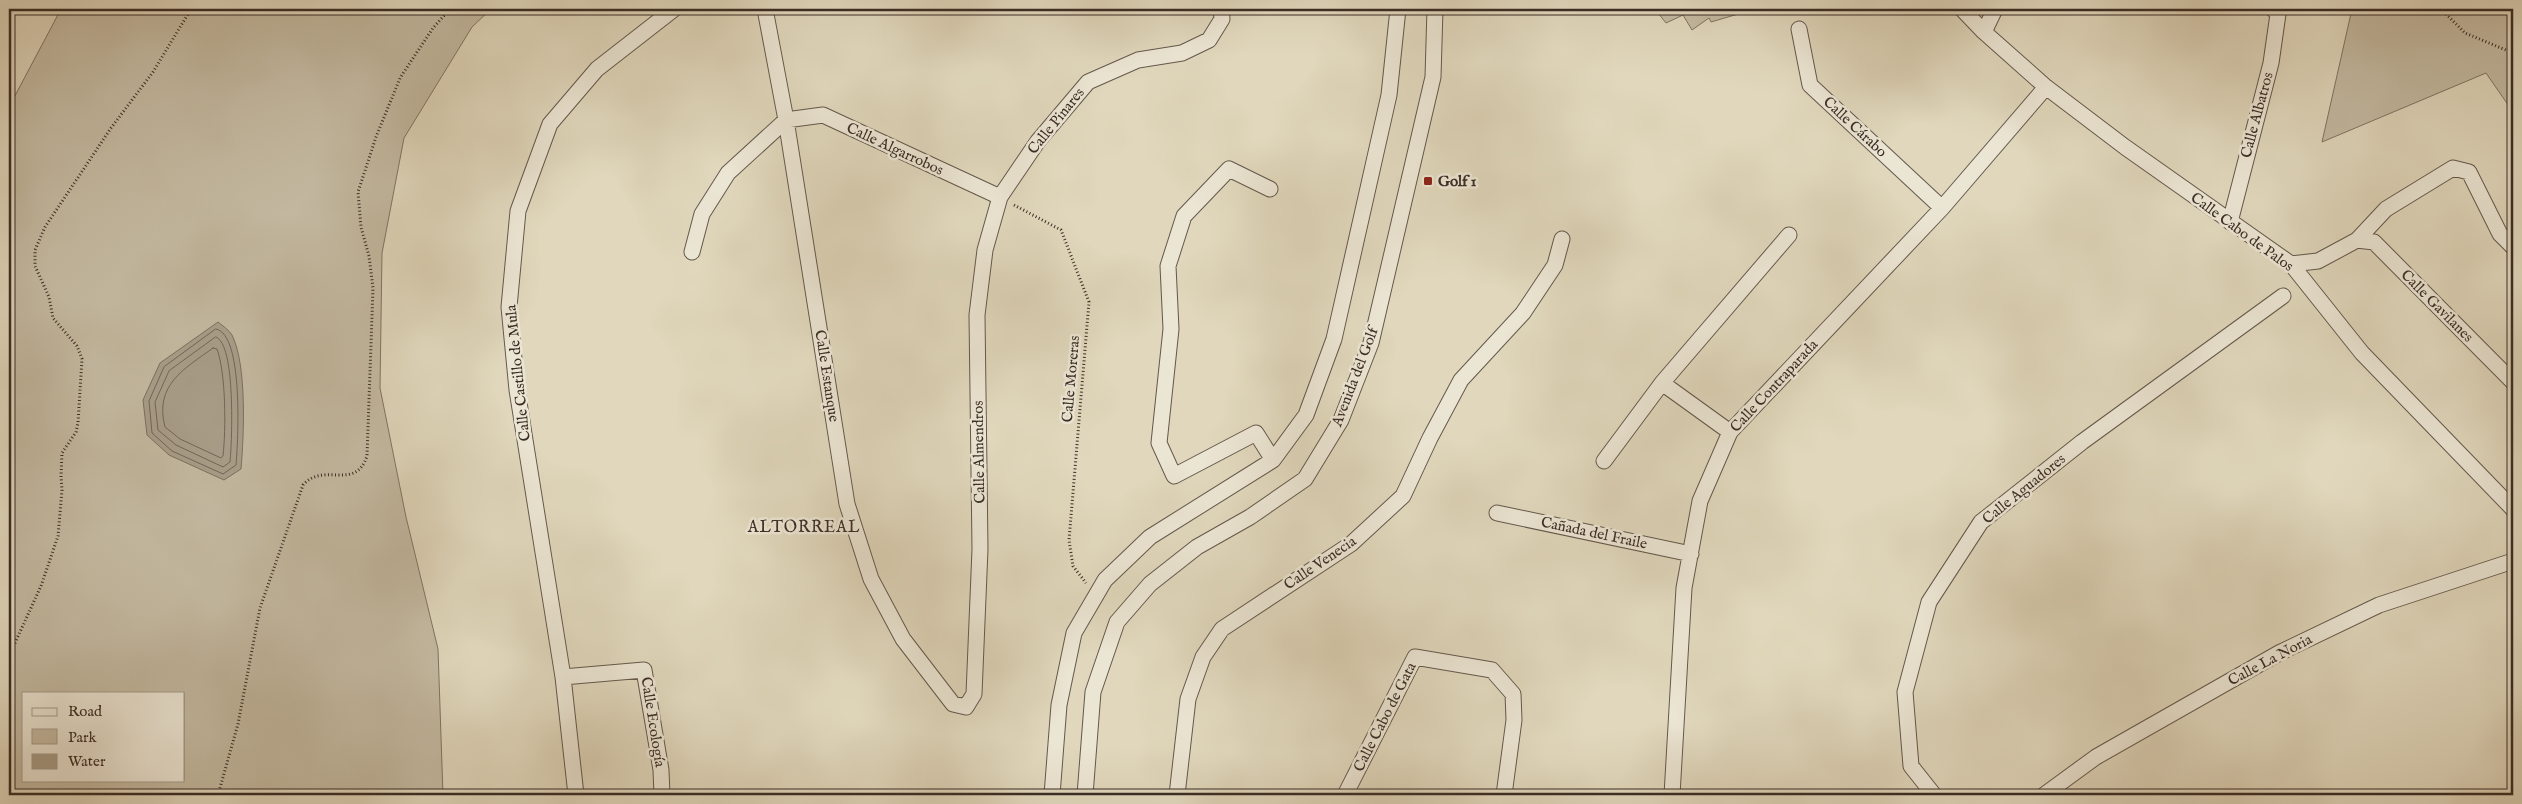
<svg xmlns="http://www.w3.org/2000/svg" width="2522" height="804" font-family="'IM FELL English',serif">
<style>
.green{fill:#c4baa2;stroke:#807464;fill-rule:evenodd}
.water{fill:#a89d89;stroke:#7c7061}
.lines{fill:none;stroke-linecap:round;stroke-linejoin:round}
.shore{stroke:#726558;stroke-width:1}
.street-casing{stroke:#64584c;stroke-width:17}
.path{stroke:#3b2d26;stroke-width:3;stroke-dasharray:1 2.5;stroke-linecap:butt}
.street{stroke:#ebe5d3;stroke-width:15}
.poi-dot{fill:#8f2418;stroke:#ebe5d3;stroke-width:2}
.labels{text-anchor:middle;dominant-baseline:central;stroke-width:5;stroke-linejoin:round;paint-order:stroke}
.street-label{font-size:15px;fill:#3b2d26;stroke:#ebe5d3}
.poi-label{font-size:15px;font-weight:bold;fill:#3b2d26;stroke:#ebe5d3;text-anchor:start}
.neighbourhood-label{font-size:16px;letter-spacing:1px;fill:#3b2d26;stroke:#ebe5d3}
</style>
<rect width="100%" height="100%" fill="#e0d7bc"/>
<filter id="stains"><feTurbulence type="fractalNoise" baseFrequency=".004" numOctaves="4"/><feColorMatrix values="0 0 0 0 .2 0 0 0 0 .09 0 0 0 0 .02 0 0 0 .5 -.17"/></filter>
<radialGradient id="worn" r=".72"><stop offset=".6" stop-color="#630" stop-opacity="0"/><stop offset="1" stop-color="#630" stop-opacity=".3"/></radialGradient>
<path class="green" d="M61 9H491L472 27 404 138 382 253 380 388 406 517 438 649 443 795H9V107ZM24 693H184V780H24Z
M1660 9H1755L1711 22 1709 18 1692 30 1683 15 1666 23 1658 13Z
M2352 9H2513V112L2486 73 2322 142Z"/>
<path class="water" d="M218 322C223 326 229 330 232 335 247 365 244 435 241 469L224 480 169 455 147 435 143 400 160 363Z"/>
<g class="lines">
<path class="shore" d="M216 329C244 334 238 442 236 465L223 474 172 451 152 433 149 401 164 367Z
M216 337C236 344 232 442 230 462L223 467 176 445 158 430 155 402 169 371Z
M213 348 217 349C226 374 226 429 223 456L221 458 180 439 165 427C154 385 184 369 213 348Z"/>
<defs>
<path id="street" d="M765 9 786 120 847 504 871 579 903 639 953 704 966 707 974 694 980 549 977 315 985 250 1000 197 1038 141 1088 82 1138 60 1182 53 1209 40 1222 19 1221 9
M1962 9 1984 32 2046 87 2125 147 2291 264 2362 353 2513 509
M1799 29 1810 85 1942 208
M1984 32 1995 9
M786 120 823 115 1000 197
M1270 189 1229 169 1184 216 1168 266 1171 329 1159 443 1174 476 1256 433 1273 460
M2230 222 2271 63 2278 14 2273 9
M2357 240 2374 242 2513 382
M692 252 702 214 728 173 786 120
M2291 264 2318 261 2357 240 2386 209 2453 168 2469 172 2500 234 2513 247
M1662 383 1730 432
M1604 461 1662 383 1789 235
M1497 513 1691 554
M563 677 644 670 661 770 662 795
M576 795 563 677 517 390 509 307 518 211 550 124 597 69 674 9
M1052 795 1059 705 1074 633 1105 580 1150 537 1273 460 1306 415 1334 339 1389 95 1398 9
M1085 795 1093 692 1117 622 1150 584 1197 547 1250 517 1305 479 1341 420 1371 343 1433 77 1435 9
M1177 795 1188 699 1203 657 1222 629 1351 544 1403 496 1430 438 1461 380 1523 313 1555 265 1562 239
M1345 795 1415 657 1492 670 1513 694 1514 720 1504 795
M1672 795 1684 588 1700 501 1730 432 1942 208 2046 87
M1934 795 1911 766 1905 692 1929 602 1981 522 2082 442 2283 296
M2044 795 2096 757 2279 653 2379 605 2513 561"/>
</defs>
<use href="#street" class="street-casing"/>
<path class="path" d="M2441 9 2465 33 2513 53
M1014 205 1061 230 1089 302 1069 540 1073 566 1086 583
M9 656 41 586 58 536 62 490 61 476 62 453 76 432 78 423 82 359 77 346 53 318 49 297 35 266V250L45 227 111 128 153 72 191 9
M218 795 238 724 260 608 303 485C324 461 355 492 367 456L373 288 369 256 361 227 358 192 376 137 400 78 433 28 450 9"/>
<use href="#street" class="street"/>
</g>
<rect class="poi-dot" x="1423" y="176" width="10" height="10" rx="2.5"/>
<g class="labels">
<g class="street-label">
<text transform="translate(2257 115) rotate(-75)">Calle Albatros</text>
<text transform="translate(1056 121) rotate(-51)">Calle Pinares</text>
<text transform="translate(1855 127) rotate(43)">Calle Cárabo</text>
<text transform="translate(895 149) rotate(25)">Calle Algarrobos</text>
<text transform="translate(2242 232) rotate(36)">Calle Cabo de Palos</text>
<text transform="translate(2437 306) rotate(45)">Calle Gavilanes</text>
<text transform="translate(518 373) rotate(-96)">Calle Castillo de Mula</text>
<text transform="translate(827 376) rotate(81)">Calle Estanque</text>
<text transform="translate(1355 377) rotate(-69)">Avenida del Golf</text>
<text transform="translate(1071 379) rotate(-85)">Calle Moreras</text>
<text transform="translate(1774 386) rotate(-47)">Calle Contraparada</text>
<text transform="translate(979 452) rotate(-91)">Calle Almendros</text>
<text transform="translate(2024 489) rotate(-39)">Calle Aguadores</text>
<text transform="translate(1594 533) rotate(12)">Cañada del Fraile</text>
<text transform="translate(1320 563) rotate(-34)">Calle Venecia</text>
<text transform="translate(2270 660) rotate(-28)">Calle La Noria</text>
<text transform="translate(1385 717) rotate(-63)">Calle Cabo de Gata</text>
<text transform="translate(653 722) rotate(81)">Calle Ecología</text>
</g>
<g class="poi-label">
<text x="1438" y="181">Golf 1</text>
</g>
<g class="neighbourhood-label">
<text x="804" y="528">ALTORREAL</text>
</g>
</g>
<rect width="2522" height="804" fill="none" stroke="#e0d7bc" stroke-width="30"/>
<rect x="10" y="10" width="2502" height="784" fill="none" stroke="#3b2d26" stroke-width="2.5"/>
<rect x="15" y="15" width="2492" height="774" fill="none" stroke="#3b2d26"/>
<rect x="22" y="692" width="162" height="90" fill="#ebe5d3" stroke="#a59b8e"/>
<rect x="32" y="708" width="25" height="8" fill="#ebe5d3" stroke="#a59b8e"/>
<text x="68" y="716" font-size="15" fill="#3b2d26">Road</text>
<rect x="32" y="729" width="25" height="15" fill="#c4baa2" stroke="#a59b8e"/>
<text x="68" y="742" font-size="15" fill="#3b2d26">Park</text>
<rect x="32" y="754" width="25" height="15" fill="#a89d89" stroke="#a59b8e"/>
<text x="68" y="766" font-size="15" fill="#3b2d26">Water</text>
<rect width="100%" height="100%" filter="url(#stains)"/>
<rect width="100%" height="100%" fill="url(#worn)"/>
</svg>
